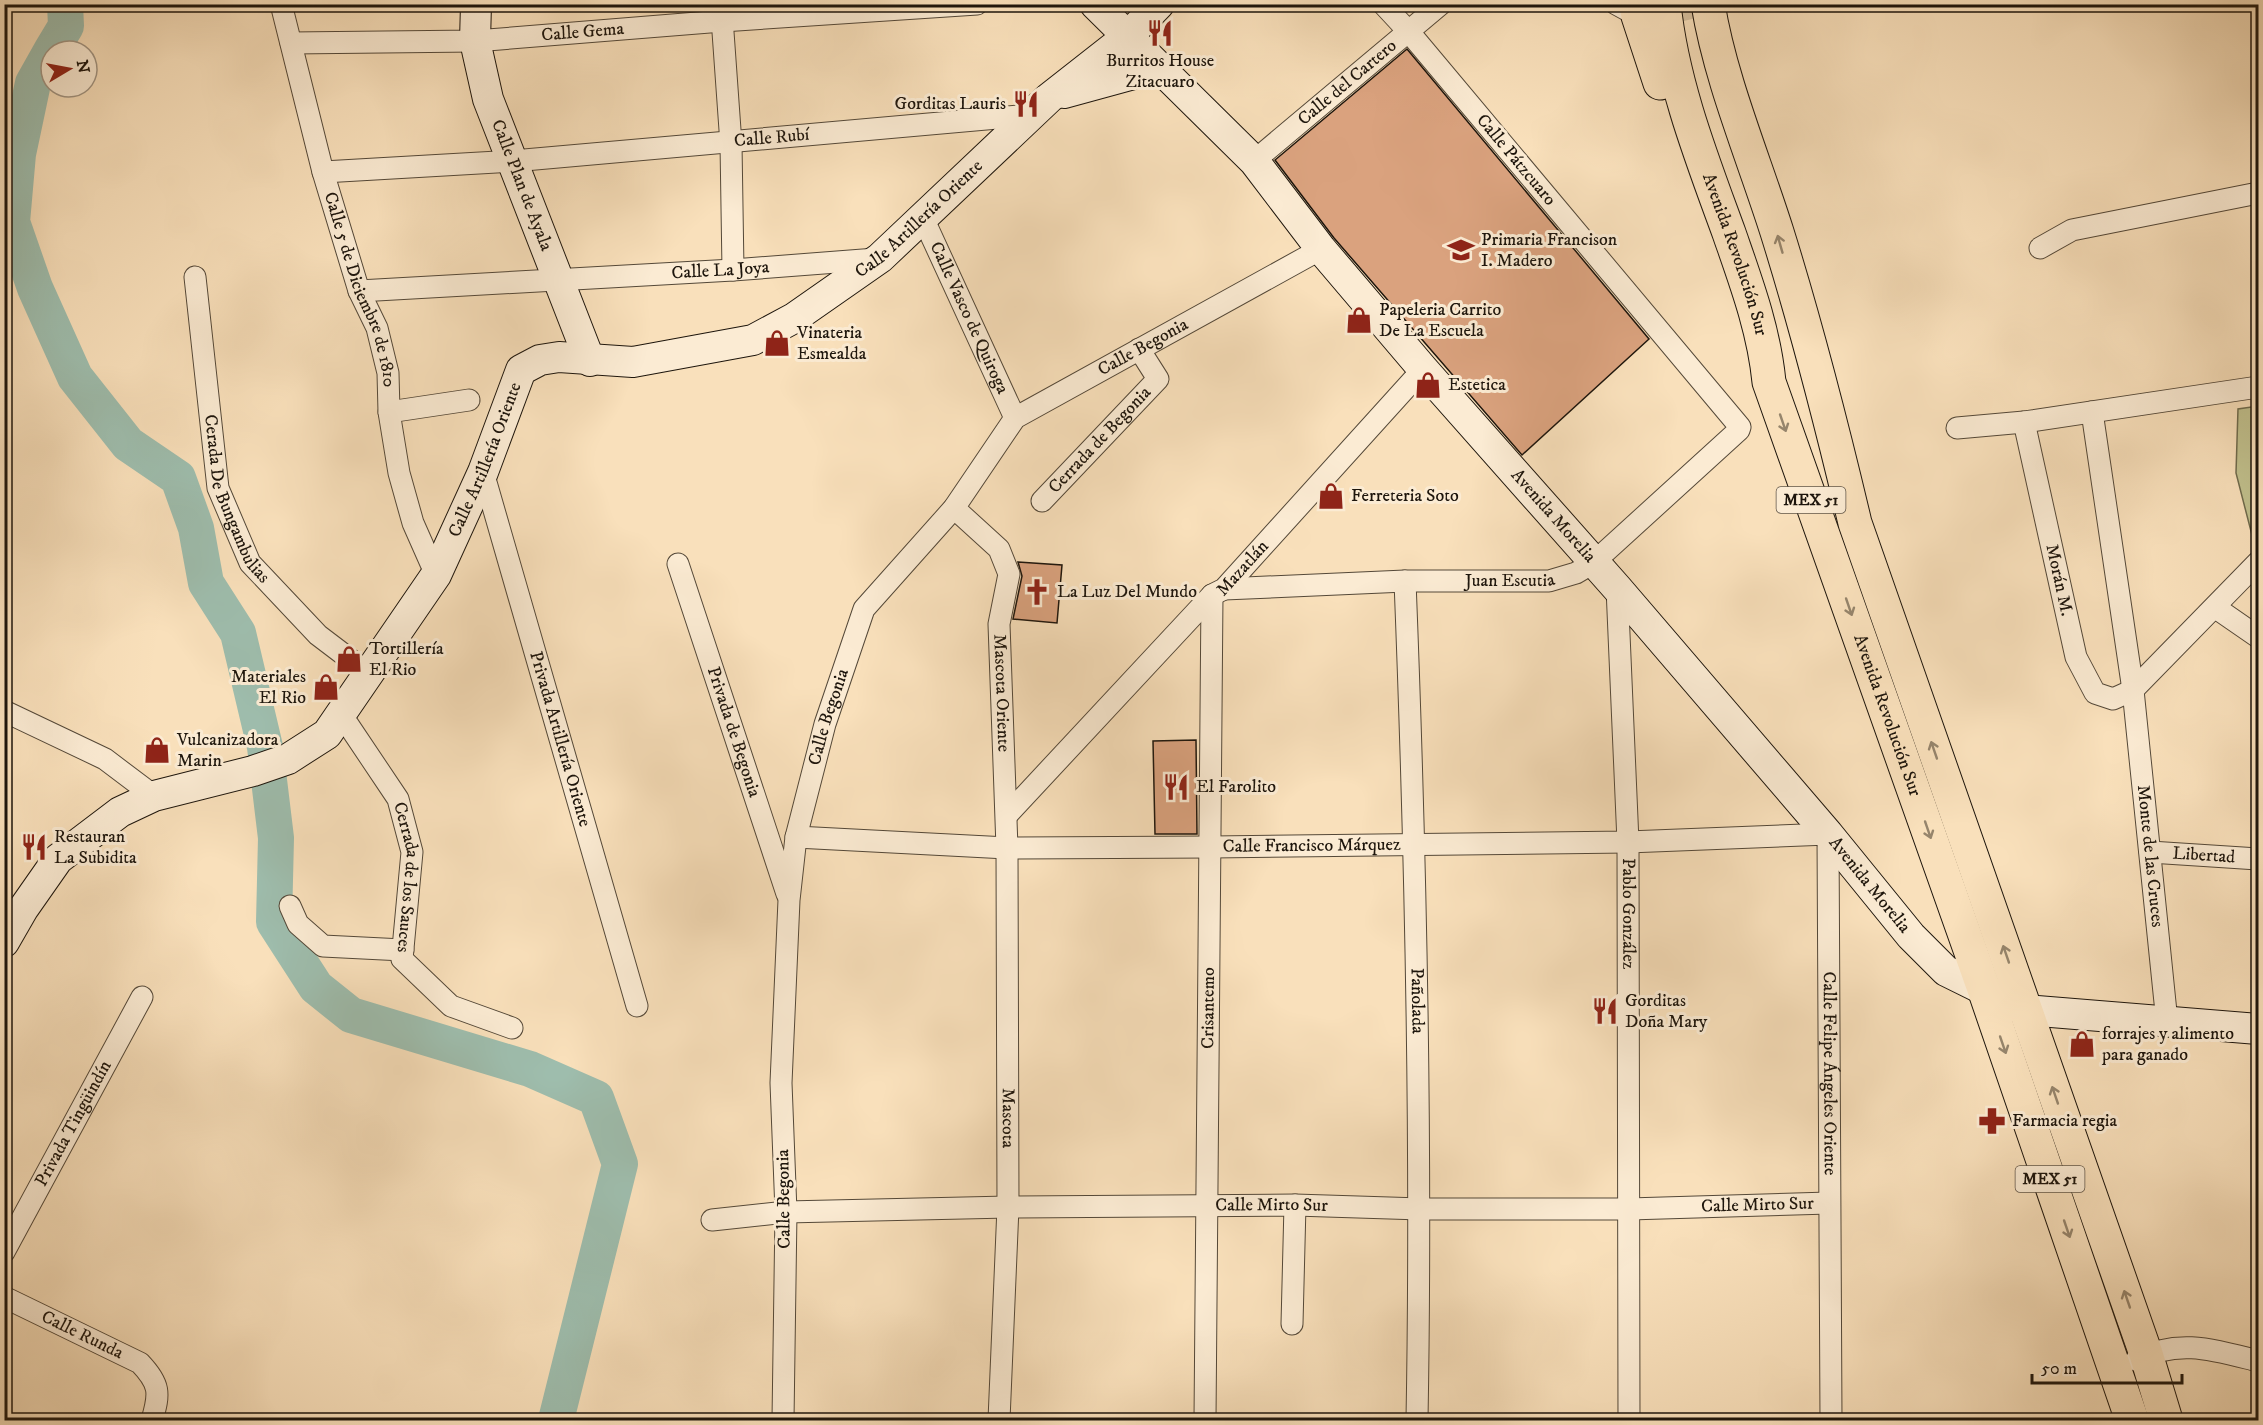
<svg xmlns="http://www.w3.org/2000/svg" width="2263" height="1425" font-family="'IM FELL DW Pica',serif">
<style>
.green{fill:#c1c18e;stroke:#6f6b4d;stroke-width:1.5}
.lines{fill:none;stroke-linecap:round;stroke-linejoin:round}
.river{stroke:#9ebdad;stroke-width:36}
.building{fill:#daa27e;stroke:#1d150c;stroke-width:1.5}
.primary-tunnel{stroke:#d8c2a1;stroke-width:33;stroke-dasharray:33 16;stroke-linecap:butt}
.street-casing{stroke:#544838;stroke-width:23}
.secondary-casing{stroke:#1d150c;stroke-width:32}
.primary-casing{stroke:#1d150c;stroke-width:35}
.street{stroke:#fbebd3;stroke-width:21}
.secondary{stroke:#fbebd3;stroke-width:30}
.primary{stroke:#f9e0bb;stroke-width:33}
.oneway{stroke:#96856c}
.labels{text-anchor:middle;dominant-baseline:central;stroke-width:6;stroke-linejoin:round;paint-order:stroke}
.shield{fill:#fbebd3;stroke:#605548;stroke-width:1.5}
.shield-label{font-size:16px;font-weight:bold;fill:#1d150c}
.street-label{font-size:18px;fill:#1d150c;stroke:#fbebd3}
.poi-label{font-size:18px;fill:#1d150c;stroke:#fbebd3;text-anchor:start}
</style>
<rect width="100%" height="100%" fill="#f9e0bb"/>
<filter id="stains"><feTurbulence type="fractalNoise" baseFrequency=".00333" numOctaves="4"/><feColorMatrix values="0 0 0 0 .2 0 0 0 0 .09 0 0 0 0 .02 0 0 0 .5 -.17"/></filter>
<radialGradient id="worn" r=".72"><stop offset=".6" stop-color="#630" stop-opacity="0"/><stop offset="1" stop-color="#630" stop-opacity=".3"/></radialGradient>
<path class="green" d="M2258 406V533L2253 539 2236 473 2238 409Z"/>
<g class="lines">
<path class="river" d="M51 51 33 83 18 154 12 222 35 288 75 377 128 444 178 478 196 528 206 583 238 633 265 747 276 838 274 922 316 987 351 1015 530 1069 596 1098 620 1164 556 1420
M51 51 66 26 65 4"/>
</g>
<path class="building" d="M1407 49 1649 339 1522 455 1334 238 1275 160Z
M1018 562 1062 565 1057 623 1013 619 1022 576Z
M1196 740 1197 834H1155L1153 741Z"/>
<g class="lines">
<path class="primary-tunnel" d="M1684 4 1688 20"/>
<defs>
<g id="street">
<path id="s1" d="M281 4 323 172 359 291 377 328 388 373 389 412 399 473 413 523 436 575"/>
<path d="M721 4 731 144 733 270"/>
<path d="M1616 4 1638 16"/>
<path id="s2" d="M291 43 475 41 722 21 977 4"/>
<path id="s3" d="M1254 161 1441 4"/>
<path id="s4" d="M323 172 513 161 1031 115"/>
<path id="s5" d="M923 218 1015 418"/>
<path d="M2040 248 2072 230 2258 193"/>
<path id="s6" d="M195 277 218 488 250 563 318 635 368 673"/>
<path id="s7" d="M359 291 733 270 876 259"/>
<path d="M389 412 469 400"/>
<path id="s8" d="M2092 412 2133 690 2167 1022"/>
<path id="s9" d="M2024 422 2076 657 2095 693 2113 699 2133 690 2258 562"/>
<path d="M1957 428 2024 422 2258 387"/>
<path id="s10" d="M483 472 637 1006"/>
<path id="s11" d="M1042 501 1158 379 1139 349"/>
<path id="s12" d="M954 508 999 549 1009 574 999 624 1007 848 1008 1207 999 1420"/>
<path id="s13" d="M678 564 787 894"/>
<path id="s14" d="M1405 581C1416 861 1422 1140 1417 1420"/>
<path id="s15" d="M1617 588 1628 842 1629 1420"/>
<path id="s16" d="M1224 589 1405 581H1549L1576 573 1593 563 1739 430 1740 427 1409 32 1383 4"/>
<path d="M2216 608 2258 637"/>
<path d="M4 711 105 759 154 796"/>
<path id="s17" d="M341 714 398 799 412 852 402 959 451 1006 512 1028"/>
<path id="s18" d="M1007 815 1212 595 1224 589 1423 369"/>
<path id="s19" d="M796 837 1007 848 1212 847 1628 842 1828 834 1831 1420"/>
<path id="s20" d="M2150 852 2258 859"/>
<path d="M290 906 298 924 323 946 403 950"/>
<path id="s21" d="M712 1220 786 1212 1008 1207 1295 1205 1421 1209H1629L1829 1203"/>
<path id="s22" d="M4 1252 142 997"/>
<path id="s23" d="M4 1297 140 1363C160 1384 160 1393 152 1420"/>
<path d="M1292 1324 1295 1205"/>
<path d="M2136 1360C2179 1338 2214 1350 2258 1361"/>
<path id="s24" d="M783 1420 786 1212 781 1083 789 900 796 837 825 724 864 609 954 508 1015 418 1321 249"/>
<path id="s25" d="M1205 1420 1212 595"/>
</g>
<g id="secondary">
<path id="s26" d="M476 4 475 41 488 99 590 361"/>
<path id="s27" d="M1095 4 1254 161 1321 249 1423 369 1617 588 1828 834 1911 936 1946 971 2025 1010 2258 1029"/>
<path d="M1064 93 1159 67"/>
<path id="s28" d="M4 942 23 909 58 859 120 812 154 796 253 771 288 759 327 734 436 575 483 472 521 370 540 360 559 357 633 362 753 340 794 318 880 258 1049 98 1128 36 1159 4"/>
</g>
<g id="primary">
<path d="M1636 4 1638 16 1660 83"/>
<path id="s29" d="M1664 4C1672 83 1702 159 1729 233 1746 282 1764 330 1769 382L1984 989 2132 1420"/>
<path d="M1708 4C1720 79 1754 159 1777 232 1807 328 1832 426 1855 523L2146 1354 2166 1420"/>
</g>
</defs>
<use href="#street" class="street-casing"/>
<use href="#secondary" class="secondary-casing"/>
<use href="#primary" class="primary-casing"/>
<use href="#street" class="street"/>
<use href="#secondary" class="secondary"/>
<use href="#primary" class="primary"/>
</g>
<defs><path id="oneway-shaft" d="M-6 0H5M1.5-3L5.5 0L1.5 3" fill="none" stroke-width="1.6" stroke-linecap="round" stroke-linejoin="round" transform="scale(1.5)"/></defs>
<g class="oneway">
<use href="#oneway-shaft" transform="translate(1780 244) rotate(-106)"/>
<use href="#oneway-shaft" transform="translate(1783 423) rotate(71)"/>
<use href="#oneway-shaft" transform="translate(1849 607) rotate(71)"/>
<use href="#oneway-shaft" transform="translate(1934 750) rotate(-109)"/>
<use href="#oneway-shaft" transform="translate(1928 830) rotate(71)"/>
<use href="#oneway-shaft" transform="translate(2006 954) rotate(-109)"/>
<use href="#oneway-shaft" transform="translate(2003 1045) rotate(71)"/>
<use href="#oneway-shaft" transform="translate(2055 1095) rotate(-109)"/>
<use href="#oneway-shaft" transform="translate(2067 1229) rotate(71)"/>
<use href="#oneway-shaft" transform="translate(2127 1299) rotate(-109)"/>
</g>
<defs>
<symbol id="restaurant-bare" viewBox="-9 -9 18 18"><path d="M-5-6h1v4h1v-4h1v4h1v-4h1v5L-1.5 .5V6h-2V.5L-5-1ZM5-6V6H3V1.5H1.5Q1.5-4 5-6Z" fill="#8f2418" stroke="#fbebd3" stroke-width="2.5" paint-order="stroke"/></symbol>
<symbol id="school-bare" viewBox="-9 -9 18 18"><path d="M0-5L7-2L0 1L-7-2ZM-4 1L0 2.5L4 1V4Q0 6-4 4Z" fill="#8f2418" stroke="#fbebd3" stroke-width="2.5" paint-order="stroke"/></symbol>
<symbol id="shop-bare" viewBox="-9 -9 18 18"><path d="M-5-2.5h2.3a2.7 3.5 0 0 1 5.4 0H5L5.5 6h-11ZM-1.5-2.5h3a1.5 2.3 0 0 0-3 0Z" fill="#8f2418" stroke="#fbebd3" stroke-width="2.5" paint-order="stroke"/></symbol>
<symbol id="church-bare" viewBox="-9 -9 18 18"><path d="M-1.2-6h2.4v3.5h3.3v2.4h-3.3V6h-2.4V-.1h-3.3v-2.4h3.3Z" fill="#8f2418" stroke="#fbebd3" stroke-width="2.5" paint-order="stroke"/></symbol>
<symbol id="pharmacy-bare" viewBox="-9 -9 18 18"><path d="M-2-6h4v4h4v4h-4v4h-4v-4h-4v-4h4Z" fill="#8f2418" stroke="#fbebd3" stroke-width="2.5" paint-order="stroke"/></symbol>
</defs>
<g fill-rule="evenodd">
<use href="#restaurant-bare" x="1141" y="14" width="38" height="38"/>
<use href="#restaurant-bare" x="1007" y="85" width="38" height="38"/>
<use href="#school-bare" x="1442" y="231" width="38" height="38"/>
<use href="#shop-bare" x="1340" y="301" width="38" height="38"/>
<use href="#shop-bare" x="758" y="324" width="38" height="38"/>
<use href="#shop-bare" x="1409" y="366" width="38" height="38"/>
<use href="#shop-bare" x="1312" y="477" width="38" height="38"/>
<use href="#church-bare" x="1018" y="573" width="38" height="38"/>
<use href="#shop-bare" x="330" y="640" width="38" height="38"/>
<use href="#shop-bare" x="307" y="668" width="38" height="38"/>
<use href="#shop-bare" x="138" y="731" width="38" height="38"/>
<use href="#restaurant-bare" x="1157" y="768" width="38" height="38"/>
<use href="#restaurant-bare" x="15" y="828" width="38" height="38"/>
<use href="#restaurant-bare" x="1586" y="992" width="38" height="38"/>
<use href="#shop-bare" x="2063" y="1025" width="38" height="38"/>
<use href="#pharmacy-bare" x="1973" y="1102" width="38" height="38"/>
</g>
<g class="labels">
<g class="shield">
<rect x="1776.5" y="487" width="69" height="26" rx="4.5"/>
<rect x="2015.5" y="1166" width="69" height="26" rx="4.5"/>
</g>
<g class="shield-label">
<text x="1811" y="500">MEX 51</text>
<text x="2050" y="1179">MEX 51</text>
</g>
<g class="street-label">
<text stroke="none"><textPath href="#s2" startOffset="292">Calle Gema</textPath></text>
<text stroke="none"><textPath href="#s3" startOffset="122">Calle del Cartero</textPath></text>
<text stroke="none"><textPath href="#s4" startOffset="450">Calle Rubí</textPath></text>
<text transform="translate(1516 160) rotate(50)">Calle Pátzcuaro</text>
<text stroke="none"><textPath href="#s26" startOffset="189">Calle Plan de Ayala</textPath></text>
<text stroke="none"><textPath href="#s28" startOffset="1258">Calle Artillería Oriente</textPath></text>
<text stroke="none"><textPath href="#s29" startOffset="261">Avenida Revolución Sur</textPath></text>
<text stroke="none"><textPath href="#s7" startOffset="362">Calle La Joya</textPath></text>
<text stroke="none"><textPath href="#s1" startOffset="297">Calle 5 de Diciembre de 1810</textPath></text>
<text stroke="none"><textPath href="#s5" startOffset="110">Calle Vasco de Quiroga</textPath></text>
<text stroke="none"><textPath href="#s24" startOffset="1212">Calle Begonia</textPath></text>
<text stroke="none"><textPath href="#s11" startOffset="84">Cerrada de Begonia</textPath></text>
<text stroke="none"><textPath href="#s28" startOffset="718">Calle Artillería Oriente</textPath></text>
<text stroke="none"><textPath href="#s6" startOffset="228">Cerada De Bungambulias</textPath></text>
<text stroke="none"><textPath href="#s27" startOffset="688">Avenida Morelia</textPath></text>
<text stroke="none"><textPath href="#s18" startOffset="342">Mazatlán</textPath></text>
<text stroke="none"><textPath href="#s16" startOffset="286">Juan Escutia</textPath></text>
<text stroke="none"><textPath href="#s9" startOffset="162">Morán M.</textPath></text>
<text stroke="none"><textPath href="#s12" startOffset="208">Mascota Oriente</textPath></text>
<text stroke="none"><textPath href="#s29" startOffset="747">Avenida Revolución Sur</textPath></text>
<text stroke="none"><textPath href="#s24" startOffset="708">Calle Begonia</textPath></text>
<text stroke="none"><textPath href="#s13" startOffset="177">Privada de Begonia</textPath></text>
<text stroke="none"><textPath href="#s10" startOffset="278">Privada Artillería Oriente</textPath></text>
<text stroke="none"><textPath href="#s19" startOffset="516">Calle Francisco Márquez</textPath></text>
<text stroke="none"><textPath href="#s8" startOffset="448">Monte de las Cruces</textPath></text>
<text stroke="none"><textPath href="#s20" startOffset="54">Libertad</textPath></text>
<text stroke="none"><textPath href="#s17" startOffset="182">Cerrada de los Sauces</textPath></text>
<text stroke="none"><textPath href="#s27" startOffset="1174">Avenida Morelia</textPath></text>
<text stroke="none"><textPath href="#s15" startOffset="326">Pablo González</textPath></text>
<text stroke="none"><textPath href="#s14" startOffset="420">Pañolada</textPath></text>
<text stroke="none"><textPath href="#s25" startOffset="412">Crisantemo</textPath></text>
<text stroke="none"><textPath href="#s19" startOffset="1272">Calle Felipe Ángeles Oriente</textPath></text>
<text stroke="none"><textPath href="#s12" startOffset="633">Mascota</textPath></text>
<text stroke="none"><textPath href="#s22" startOffset="146">Privada Tingüindín</textPath></text>
<text transform="translate(784 1199) rotate(-91)">Calle Begonia</text>
<text stroke="none"><textPath href="#s21" startOffset="1046">Calle Mirto Sur</textPath></text>
<text stroke="none"><textPath href="#s21" startOffset="560">Calle Mirto Sur</textPath></text>
<text stroke="none"><textPath href="#s23" startOffset="87">Calle Runda</textPath></text>
</g>
<g class="poi-label">
<text x="1160" y="61" text-anchor="middle">Burritos House<tspan x="1160" dy="21">Zitacuaro</tspan></text>
<text x="1006" y="104" text-anchor="end">Gorditas Lauris</text>
<text x="1481" y="240">Primaria Francison<tspan x="1481" dy="21">I. Madero</tspan></text>
<text x="1379" y="310">Papeleria Carrito<tspan x="1379" dy="21">De La Escuela</tspan></text>
<text x="797" y="333">Vinateria<tspan x="797" dy="21">Esmealda</tspan></text>
<text x="1448" y="385">Estetica</text>
<text x="1351" y="496">Ferreteria Soto</text>
<text x="1057" y="592">La Luz Del Mundo</text>
<text x="369" y="649">Tortillería<tspan x="369" dy="21">El Rio</tspan></text>
<text x="306" y="677" text-anchor="end">Materiales<tspan x="306" dy="21">El Rio</tspan></text>
<text x="177" y="740">Vulcanizadora<tspan x="177" dy="21">Marin</tspan></text>
<text x="1196" y="787">El Farolito</text>
<text x="54" y="837">Restauran<tspan x="54" dy="21">La Subidita</tspan></text>
<text x="1625" y="1001">Gorditas<tspan x="1625" dy="21">Doña Mary</tspan></text>
<text x="2102" y="1034">forrajes y alimento<tspan x="2102" dy="21">para ganado</tspan></text>
<text x="2012" y="1121">Farmacia regia</text>
</g>
</g>
<rect width="2263" height="1425" fill="none" stroke="#f9e0bb" stroke-width="24"/>
<rect x="6" y="6" width="2251" height="1413" fill="none" stroke="#1d150c" stroke-width="3"/>
<rect x="12" y="12" width="2239" height="1401" fill="none" stroke="#1d150c" stroke-width="1.5"/>
<g transform="translate(69 69) rotate(80)"><circle r="28" fill="#fbebd3" stroke="#a29583" stroke-width="1.5"/>
<path d="M0-4.5L10 22L0 15L-10 22Z" fill="#8f2418"/>
<text y="-9" font-size="16" font-weight="bold" text-anchor="middle" fill="#1d150c">N</text>
</g>
<path d="M2032 1374v9h150v-9" fill="none" stroke="#1d150c" stroke-width="3"/>
<text x="2041" y="1374" font-size="18" fill="#1d150c" stroke="#fbebd3" stroke-width="4.5" paint-order="stroke">50 m</text>
<rect width="100%" height="100%" filter="url(#stains)"/>
<rect width="100%" height="100%" fill="url(#worn)"/>
</svg>
